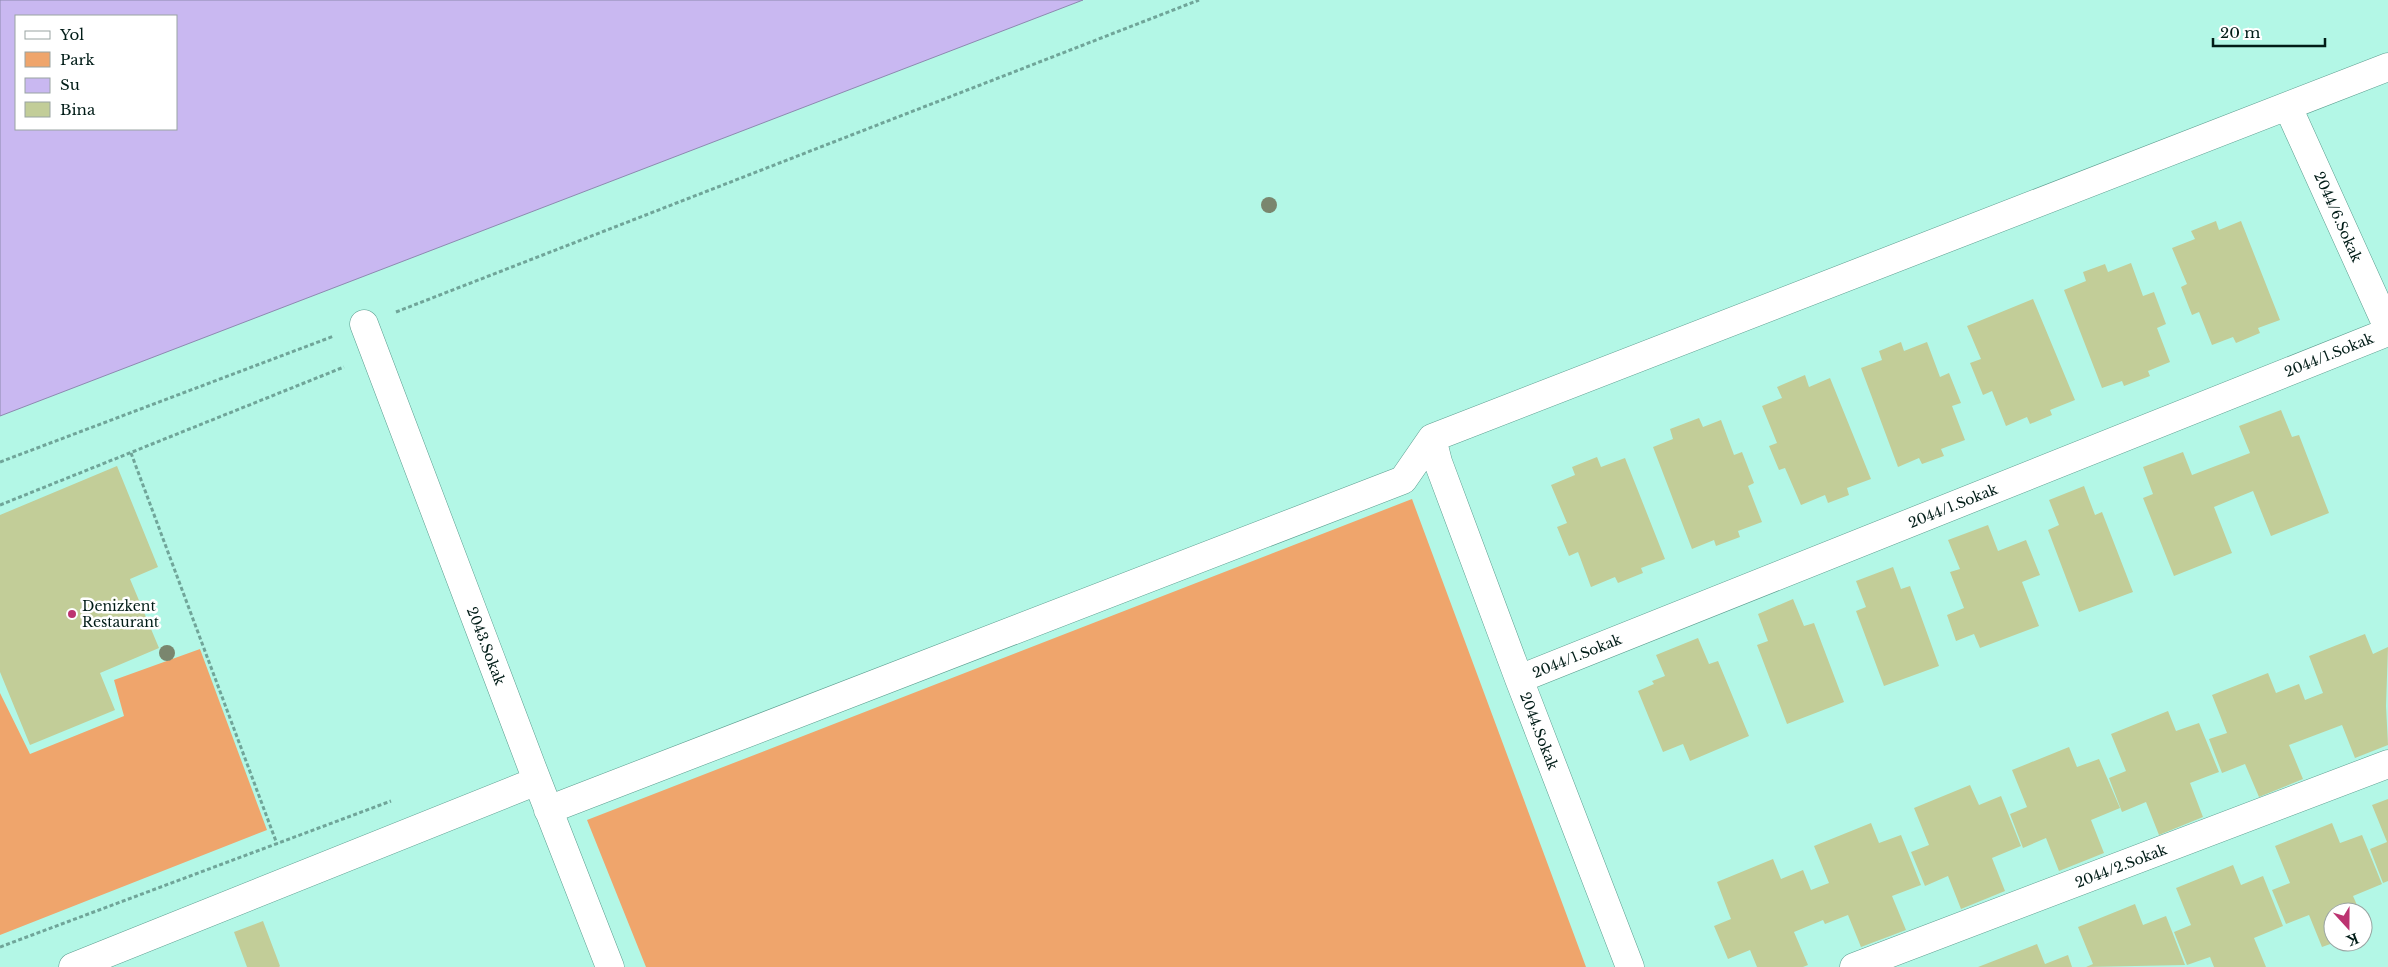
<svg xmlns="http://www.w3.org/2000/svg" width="2388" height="967" font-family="'Libre Baskerville',serif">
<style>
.green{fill:#efa56c}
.water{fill:#c9b8f1;stroke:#8d89b0;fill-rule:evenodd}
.building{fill:#c2cd98}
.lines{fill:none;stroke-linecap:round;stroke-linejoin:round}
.minor-casing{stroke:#5b9d8f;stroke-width:29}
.path{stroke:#70a599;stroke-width:3;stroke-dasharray:4 2.5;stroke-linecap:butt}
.minor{stroke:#fff;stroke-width:28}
.tree{fill:#7a866e}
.poi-dot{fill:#bc3370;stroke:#fff;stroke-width:2}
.labels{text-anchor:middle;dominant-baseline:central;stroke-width:5;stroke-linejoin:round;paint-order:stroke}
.street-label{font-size:14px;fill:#011c17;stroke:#fff}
.poi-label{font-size:14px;fill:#011c17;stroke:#fff;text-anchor:start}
</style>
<rect width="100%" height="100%" fill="#b3f7e6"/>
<path class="green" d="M1412 499 1586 967H646L587 820Z
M200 649 267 830 0 935V693L30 754 124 716 114 680Z"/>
<path class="water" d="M0 0H1083L0 416ZM16 16H176V129H16Z"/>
<path class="building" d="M2216 221 2219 230 2241 221 2280 320 2258 328 2260 333 2236 343 2233 337 2212 345 2199 312 2192 315 2181 287 2187 284 2172 248 2195 239 2191 231Z
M2131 263 2143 296 2154 292 2166 324 2157 328 2170 362 2148 371 2150 376 2124 386 2122 381 2102 388 2064 290 2086 281 2083 272 2105 264 2108 272Z
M2033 299 2075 400 2050 410 2052 415 2030 424 2027 417 2006 426 1992 391 1983 395 1970 363 1981 359 1967 326Z
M1901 342 1904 351 1927 342 1940 377 1949 373 1961 403 1952 406 1965 440 1941 449 1944 456 1922 464 1919 458 1898 467 1861 368 1882 360 1879 351Z
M1805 375 1809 387 1830 378 1871 479 1847 488 1849 495 1828 503 1825 495 1801 505 1785 468 1779 470 1769 446 1777 443 1762 406 1782 398 1777 387Z
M2281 410 2292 437 2299 435 2329 513 2271 536 2253 491 2214 507 2232 553 2174 576 2143 498 2153 494 2143 467 2183 452 2192 475 2250 453 2239 426Z
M1699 418 1703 427 1721 420 1734 455 1742 452 1754 483 1748 486 1762 522 1738 531 1740 537 1716 546 1714 540 1692 549 1653 447 1673 439 1670 429Z
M1597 457 1601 467 1625 458 1665 559 1641 568 1643 573 1618 583 1615 577 1591 587 1578 552 1569 556 1557 527 1567 523 1551 485 1575 475 1572 467Z
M117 466 158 567 130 579 159 648 100 673 115 710 30 745 0 672V515Z
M2084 486 2095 515 2102 512 2133 592 2079 612 2048 530 2059 525 2049 500Z
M1988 525 1998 551 2026 540 2040 575 2022 582 2039 626 1980 648 1974 634 1956 641 1947 615 1964 608 1950 572 1960 569 1948 540Z
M1893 567 1901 589 1910 586 1939 666 1884 686 1856 611 1866 607 1856 581Z
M1793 599 1804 626 1814 623 1844 702 1787 724 1757 645 1768 641 1758 614Z
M2365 634 2373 654 2388 647 2386 706 2388 745 2355 758 2342 725 2289 745 2303 779 2259 797 2245 764 2222 773 2209 739 2227 733 2212 695 2268 673 2276 693 2299 684 2305 700 2323 693 2309 656Z
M1698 638 1709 664 1718 661 1749 736 1690 761 1683 744 1663 752 1638 691 1654 684 1652 681 1665 676 1656 655Z
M2168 711 2176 731 2199 723 2219 772 2190 783 2203 817 2159 835 2146 802 2122 812 2109 778 2126 771 2111 734Z
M2069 747 2077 767 2099 759 2120 808 2091 820 2104 853 2059 871 2046 838 2023 848 2010 814 2027 807 2012 770Z
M1970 785 1979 805 2001 796 2021 846 1992 858 2005 891 1961 909 1948 876 1925 886 1911 852 1929 845 1914 808Z
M2388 799V881L2383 883 2370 849 2387 842 2372 805Z
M1871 823 1879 843 1901 835 1921 885 1892 896 1906 930 1861 947 1848 915 1825 924 1823 920 1794 932 1808 965 1803 967H1757L1750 950 1728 959 1714 926 1731 919 1717 882 1773 859 1781 879 1803 870 1811 890 1829 883 1814 846Z
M2332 823 2340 843 2362 835 2382 884 2353 896 2360 912H2333V943L2322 947 2309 915 2286 924 2272 890 2290 883 2275 846Z
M2233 865 2241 885 2263 876 2283 926 2254 938 2266 967H2214L2210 957 2187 965 2174 932 2191 925 2176 888Z
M2135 904 2143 925 2166 916 2185 965 2086 967 2093 964 2078 927Z
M263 921 280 966 279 967H247L234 932Z
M2037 944 2045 964 2068 955 2072 967H1978Z"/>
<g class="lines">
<defs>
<path id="minor" d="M2288 107 2388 328
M364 324 533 770 610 967
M1432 438 1438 462 1519 679 1630 967
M1519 679 2388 332
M548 810 1403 480 1432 438 2388 67
M73 967 537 781
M1854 967 2388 764"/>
</defs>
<use href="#minor" class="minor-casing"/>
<path class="path" d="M396 312 1199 0
M131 453 277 844
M0 462 334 336
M0 505 344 367
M0 947 391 801"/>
<use href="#minor" class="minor"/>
</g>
<g class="tree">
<circle cx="1269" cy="205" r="8"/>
<circle cx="167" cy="653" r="8"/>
</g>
<circle class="poi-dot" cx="72" cy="614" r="5"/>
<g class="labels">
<g class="street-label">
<text transform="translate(2338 217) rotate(66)">2044/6.Sokak</text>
<text transform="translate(2329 355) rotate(-22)">2044/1.Sokak</text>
<text transform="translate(1953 506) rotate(-22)">2044/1.Sokak</text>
<text transform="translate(486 646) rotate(69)">2043.Sokak</text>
<text transform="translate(1577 656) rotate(-22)">2044/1.Sokak</text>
<text transform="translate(1539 731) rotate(69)">2044.Sokak</text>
<text transform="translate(2121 866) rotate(-21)">2044/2.Sokak</text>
</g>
<g class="poi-label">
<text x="82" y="606">Denizkent<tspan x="82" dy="16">Restaurant</tspan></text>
</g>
</g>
<rect x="15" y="15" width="162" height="115" fill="#ffffff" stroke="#99a4a2"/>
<rect x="25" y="31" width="25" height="8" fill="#ffffff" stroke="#99a4a2"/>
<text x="60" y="40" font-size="15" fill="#011c17">Yol</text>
<rect x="25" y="52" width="25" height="15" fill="#efa56c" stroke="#99a4a2"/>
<text x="60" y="65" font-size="15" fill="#011c17">Park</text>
<rect x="25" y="78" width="25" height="15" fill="#c9b8f1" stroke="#99a4a2"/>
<text x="60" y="90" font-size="15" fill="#011c17">Su</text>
<rect x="25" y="102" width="25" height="15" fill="#c2cd98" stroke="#99a4a2"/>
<text x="60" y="115" font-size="15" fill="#011c17">Bina</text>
<g transform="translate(2348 927) rotate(159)"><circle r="24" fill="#ffffff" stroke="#99a4a2"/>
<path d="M0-4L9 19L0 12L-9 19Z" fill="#bc3370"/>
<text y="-8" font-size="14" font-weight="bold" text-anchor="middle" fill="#011c17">K</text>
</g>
<path d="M2213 38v8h112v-8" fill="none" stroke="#011c17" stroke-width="2.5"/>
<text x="2220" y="38" font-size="15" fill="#011c17" stroke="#ffffff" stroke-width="4" paint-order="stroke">20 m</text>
</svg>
